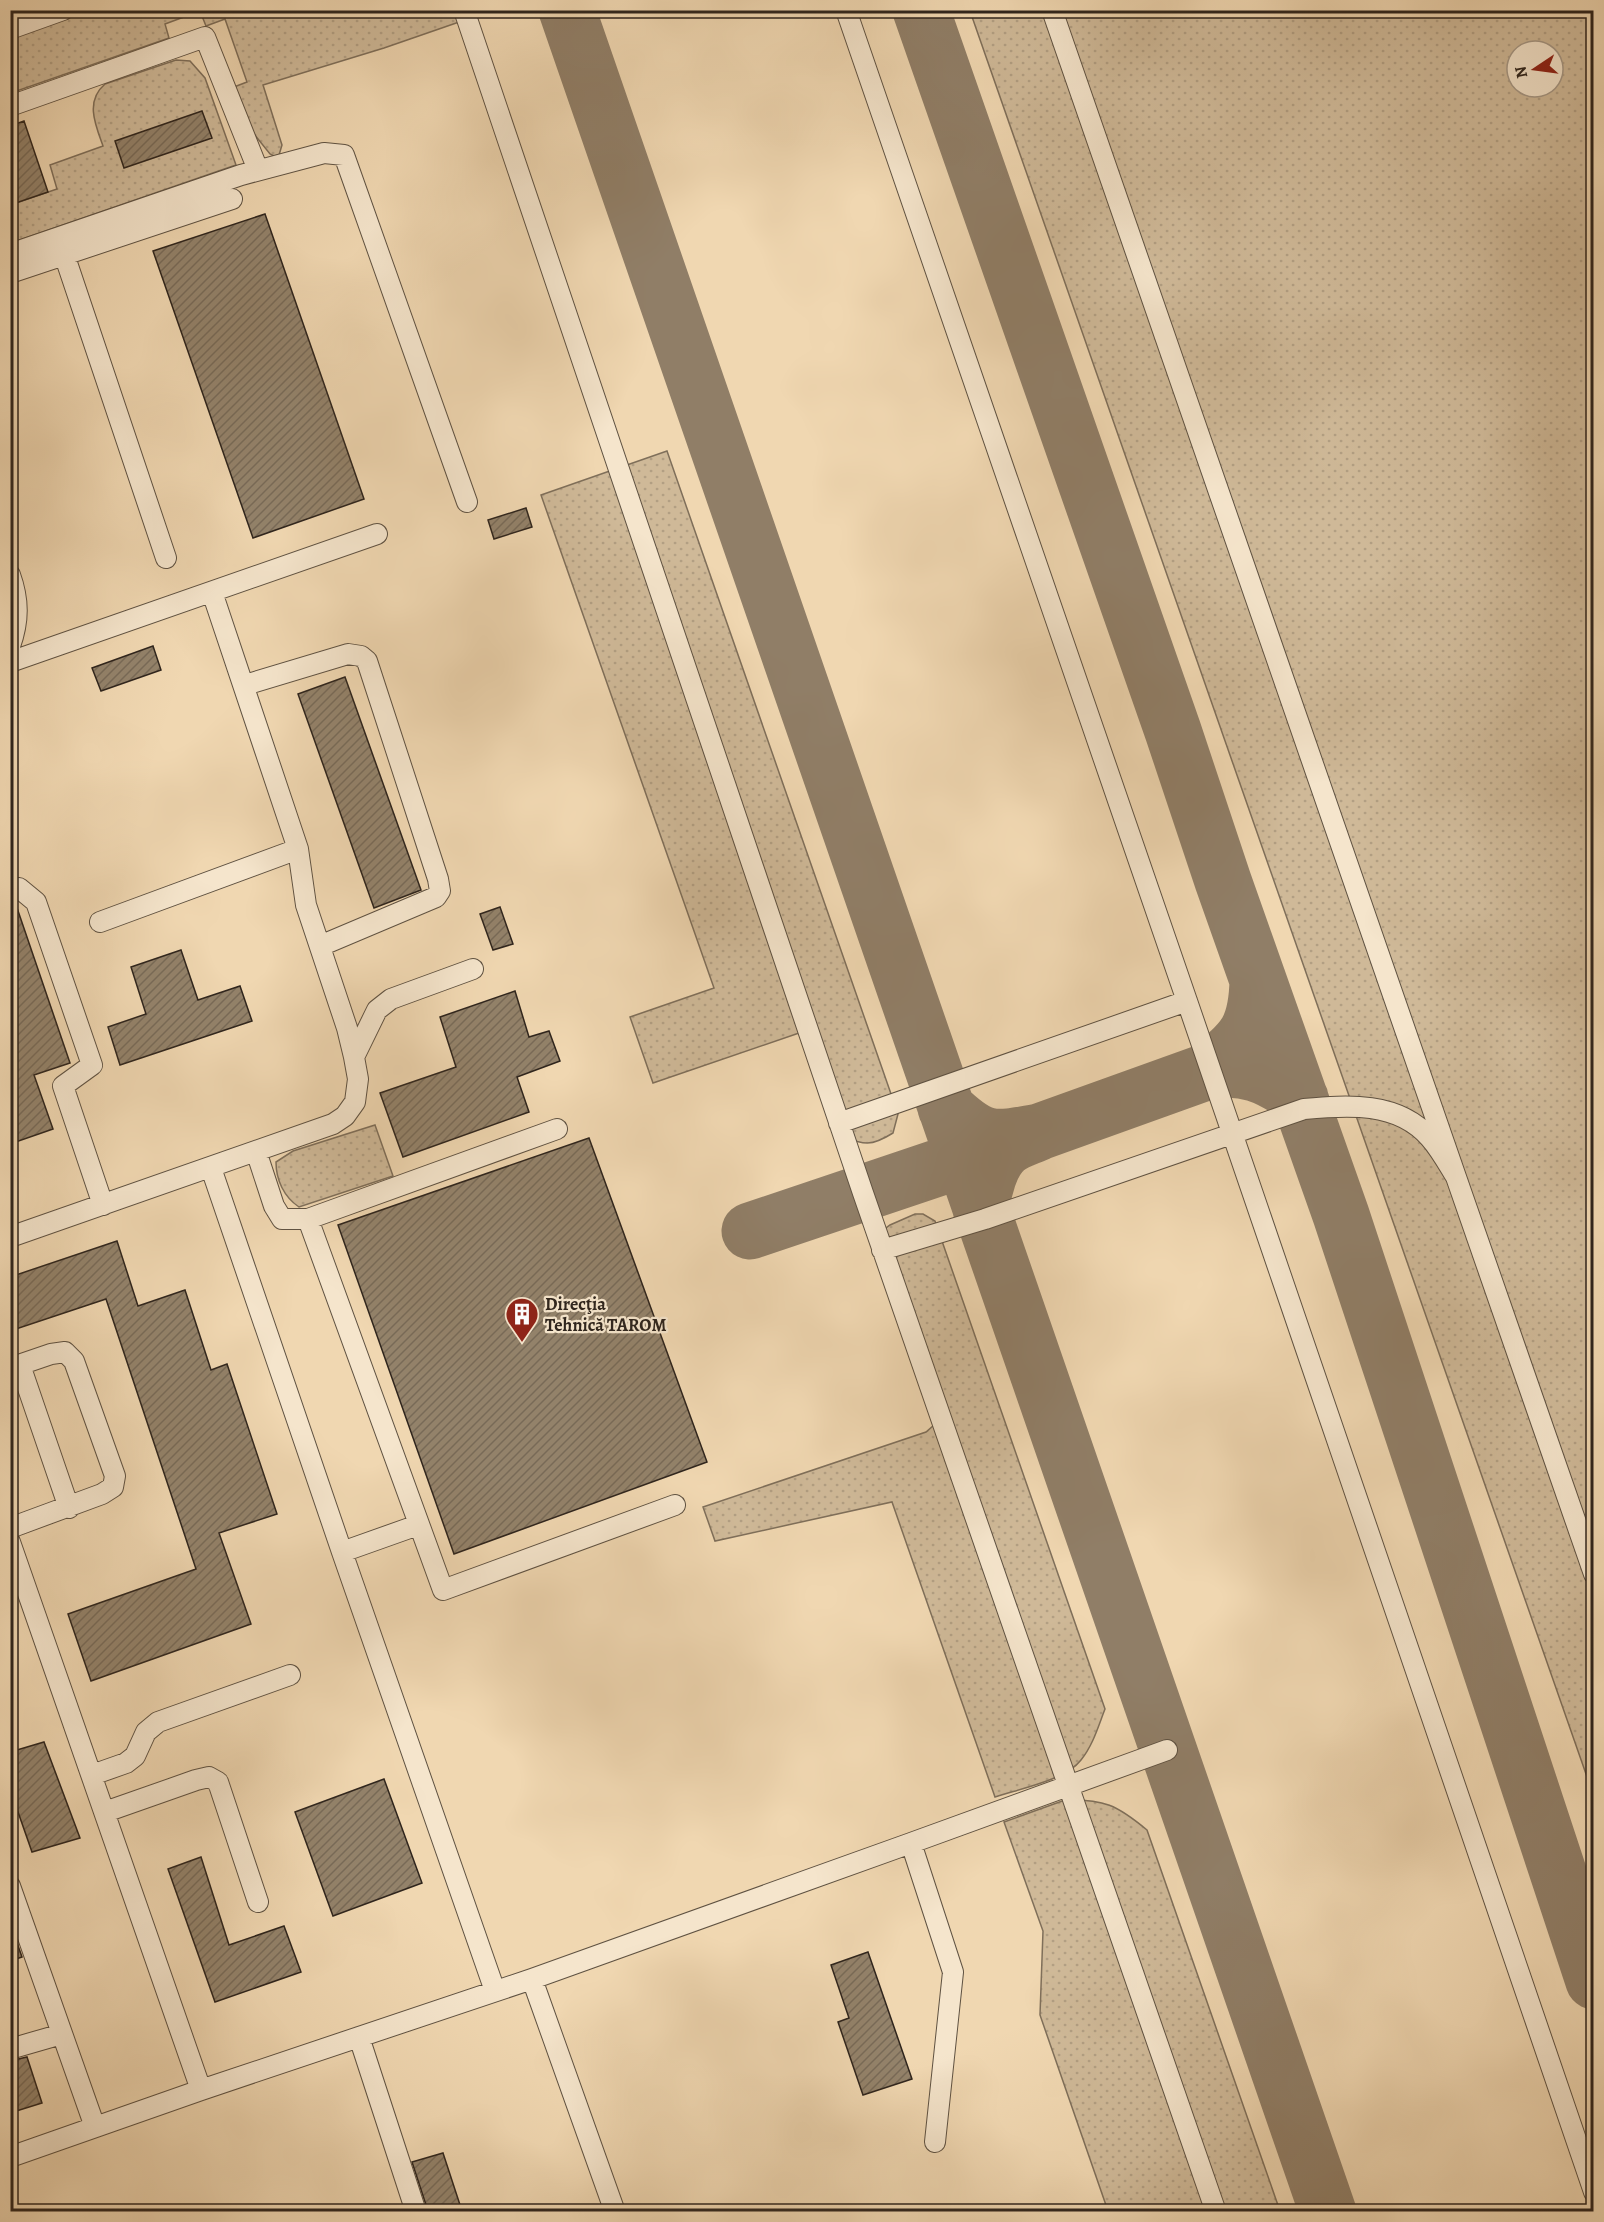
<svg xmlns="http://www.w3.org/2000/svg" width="1604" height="2222" font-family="Alegreya,serif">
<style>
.grass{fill:url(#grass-dots);stroke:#7f6f5a;stroke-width:1.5;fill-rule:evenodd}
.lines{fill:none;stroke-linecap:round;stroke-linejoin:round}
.taxiway{stroke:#907e67;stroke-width:57}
.building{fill:url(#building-hatch);stroke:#2f251d;stroke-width:1.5}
.minor-casing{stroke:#5f5242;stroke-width:22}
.minor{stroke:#f5e5cc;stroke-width:20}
.labels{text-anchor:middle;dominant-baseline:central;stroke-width:4.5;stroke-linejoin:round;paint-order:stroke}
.poi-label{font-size:18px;font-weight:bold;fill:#2f251d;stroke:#f5e5cc;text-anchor:start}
</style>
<defs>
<pattern id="grass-dots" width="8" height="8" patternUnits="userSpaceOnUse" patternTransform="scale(1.5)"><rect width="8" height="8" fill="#cfb998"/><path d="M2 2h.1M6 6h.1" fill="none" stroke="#b29f83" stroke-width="1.8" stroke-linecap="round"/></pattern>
<pattern id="building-hatch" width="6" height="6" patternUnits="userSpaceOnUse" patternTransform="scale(1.5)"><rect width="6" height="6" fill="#93826a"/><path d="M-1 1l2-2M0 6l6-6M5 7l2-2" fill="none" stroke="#786a57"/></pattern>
</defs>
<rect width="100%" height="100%" fill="#f0d7b1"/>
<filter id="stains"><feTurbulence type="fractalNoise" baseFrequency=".00333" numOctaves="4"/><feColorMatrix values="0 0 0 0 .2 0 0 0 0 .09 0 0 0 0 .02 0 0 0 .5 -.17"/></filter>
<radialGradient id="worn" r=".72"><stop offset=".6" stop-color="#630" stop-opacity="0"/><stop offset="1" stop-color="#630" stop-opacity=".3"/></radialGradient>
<path class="grass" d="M458 10 462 21 384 48 263 85 282 145 279 155 274 156 270 154 250 129 234 87 247 82 225 19 206 26 200 11 165 24 169 38 11 93 10 11Z
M970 11H1593V1794ZM1517 51H1553V87H1517Z
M176 60 190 61 205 78 236 165 11 243 10 205 57 189 50 165 103 146C95 124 85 101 105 84Z
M667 451 898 1114 893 1133C869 1148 863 1144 837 1135L802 1032 653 1083 630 1017 714 988 541 495Z
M375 1125 393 1176 299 1207C284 1197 276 1180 276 1162L293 1151Z
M915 1214H923L935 1221 1105 1709C1098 1727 1093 1745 1081 1760 1066 1780 1019 1789 995 1797L892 1502 715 1541 703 1507 926 1432 934 1425 882 1231 890 1225Z
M1065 1800C1104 1799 1117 1805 1147 1830L1280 2211H1108L1040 2015 1043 1931 1004 1822Z"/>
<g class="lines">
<path class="taxiway" d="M567 10 1328 2212
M921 10 1173 731 1223 881 1341 1215 1594 1981
M1258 980C1257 1030 1244 1043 1206 1072 1242 1063 1271 1076 1300 1098
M946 1108C982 1142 991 1141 1039 1132 1029 1137 1014 1141 1005 1149 990 1162 983 1190 981 1209
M1039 1132 1206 1072
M750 1231 964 1159"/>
</g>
<path class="building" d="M202 111 212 138 124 168 115 141Z
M24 121 48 192 10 205V126Z
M265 214 364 499 253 538 153 251Z
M526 508 532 527 494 539 488 520Z
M153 646 161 670 101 691 92 668Z
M345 677 421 890 374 908 298 694Z
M15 902 70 1063 34 1075 53 1129 10 1144V903Z
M500 907 513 944 493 950 480 914Z
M181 950 198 1000 240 986 252 1021 120 1065 108 1027 146 1014 131 967Z
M515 991 529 1037 549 1031 560 1061 517 1077 529 1112 403 1157 380 1093 456 1067 440 1017Z
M589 1138 707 1462 454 1554 338 1225Z
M117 1241 138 1306 185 1290 211 1370 227 1364 277 1514 219 1533 251 1624 91 1681 68 1614 196 1569 106 1299 10 1331V1277Z
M44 1742 80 1838 32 1852 10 1789V1752Z
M384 1779 422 1883 333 1916 295 1812Z
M201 1857 229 1945 284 1926 301 1972 215 2002 168 1869Z
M10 1923 22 1957 10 1961Z
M868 1952 912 2079 863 2095 838 2022 849 2018 831 1965Z
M27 2057 42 2103 10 2113V2061Z
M443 2153 462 2211H428L412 2162Z"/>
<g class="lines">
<defs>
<path id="minor" d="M464 10 863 1193 1216 2212
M846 10 1187 1001 1594 2192
M1052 10 1456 1177
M10 29 63 10
M10 106 205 37 258 170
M10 254 241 175 324 153 344 155 467 502
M64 254 166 558
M10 273 232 199
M10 575C19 600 19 621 10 646
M10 662 377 534
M245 685 348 654 361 656 367 661 438 879 440 891 436 897 320 946
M10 891 19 888 36 902 92 1065 63 1086 103 1205
M100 922 298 849
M354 1057 377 1010 391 999 473 969
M839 1123 1187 1001
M557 1129 308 1219 443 1590 675 1505
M256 1151 274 1206 282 1219H308
M211 1168 342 1552 495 1991
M10 1237 333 1124 345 1116 355 1102 358 1079 354 1057 347 1028 306 905 298 849 212 592
M882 1250 985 1219 1304 1109C1347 1105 1398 1101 1430 1138 1440 1149 1448 1164 1456 1177L1594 1574
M20 1365 69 1508
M10 1368 51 1354 65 1352 74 1361 115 1476 113 1487 102 1494 10 1528
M10 1542 201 2090
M342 1552 418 1525
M92 1775 126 1763 135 1756 146 1732 158 1722 290 1675
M105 1812 196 1780 209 1777 218 1782 258 1902
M911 1843 1167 1750
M10 1886 95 2127
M532 1979 615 2212
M359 2037 416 2212
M10 2049 62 2034
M10 2157 201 2090 532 1979 911 1843 953 1972 935 2142"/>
</defs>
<use href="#minor" class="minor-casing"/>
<use href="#minor" class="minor"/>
</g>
<defs>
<symbol id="building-pin" viewBox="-11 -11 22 30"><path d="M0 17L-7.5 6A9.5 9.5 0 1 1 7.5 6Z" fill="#8f2418" stroke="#f5e5cc"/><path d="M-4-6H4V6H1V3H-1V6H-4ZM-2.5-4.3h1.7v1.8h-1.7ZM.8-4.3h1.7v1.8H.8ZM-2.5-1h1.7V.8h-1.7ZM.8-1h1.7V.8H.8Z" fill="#fff"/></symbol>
</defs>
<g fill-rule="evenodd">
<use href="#building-pin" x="503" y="1295" width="38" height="52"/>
</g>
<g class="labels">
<g class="poi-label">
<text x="545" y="1304">Direcţia<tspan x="545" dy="21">Tehnică TAROM</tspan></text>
</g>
</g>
<rect width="1604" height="2222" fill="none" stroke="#f0d7b1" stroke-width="36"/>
<rect x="12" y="12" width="1580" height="2198" fill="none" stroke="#2f251d" stroke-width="3"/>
<rect x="18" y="18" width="1568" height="2186" fill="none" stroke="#2f251d" stroke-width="1.5"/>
<g transform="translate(1535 69) rotate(257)"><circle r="28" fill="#f5e5cc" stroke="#a69886" stroke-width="1.5"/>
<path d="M0-4.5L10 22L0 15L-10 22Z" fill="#8f2418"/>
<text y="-9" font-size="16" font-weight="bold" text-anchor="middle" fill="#2f251d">N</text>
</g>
<rect width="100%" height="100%" filter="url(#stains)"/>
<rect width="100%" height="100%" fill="url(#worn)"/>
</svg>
